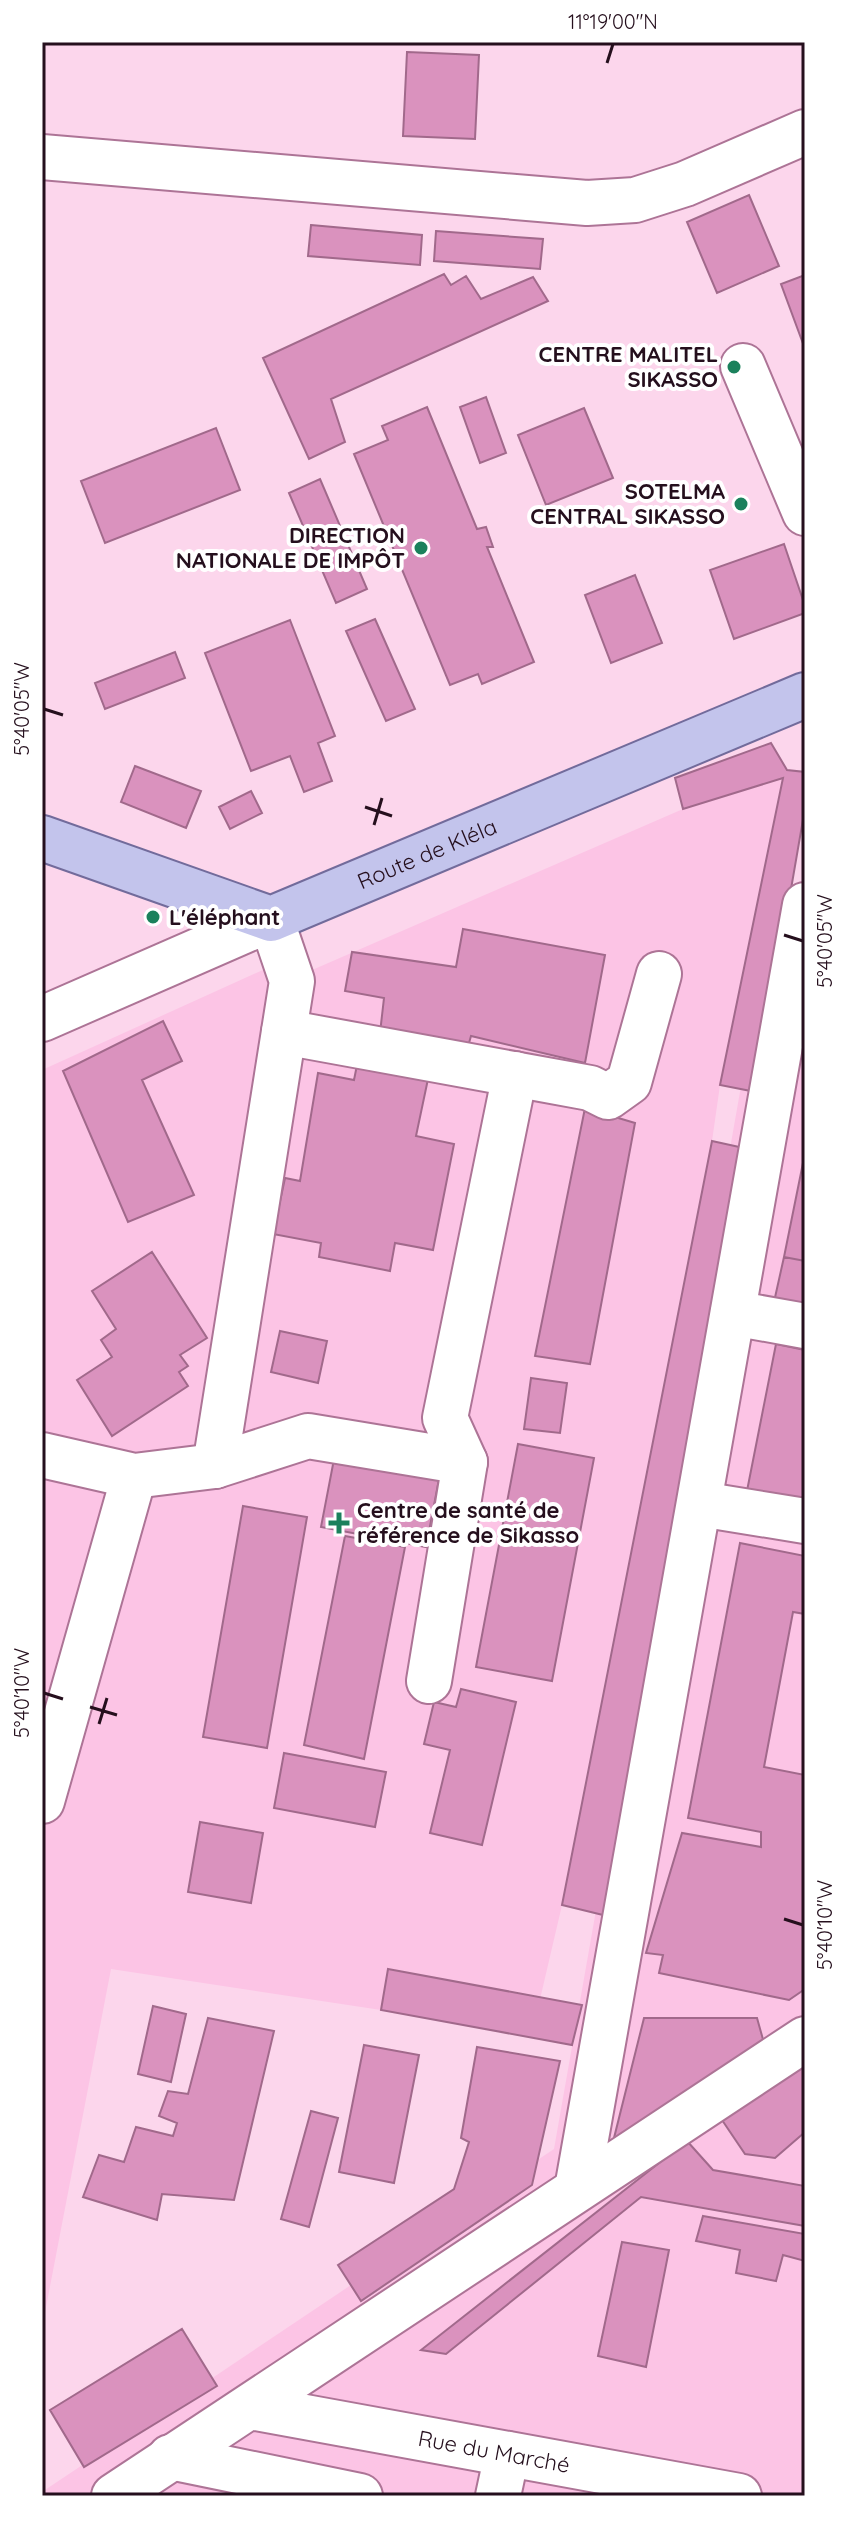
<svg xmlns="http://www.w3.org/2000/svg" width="847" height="2538" font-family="Quicksand,sans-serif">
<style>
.built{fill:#fcc4e5}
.building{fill:#da92be;stroke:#a1698b;stroke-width:2}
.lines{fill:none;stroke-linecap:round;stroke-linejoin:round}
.minor-casing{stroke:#ad7496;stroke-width:48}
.major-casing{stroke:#726b9b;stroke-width:48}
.minor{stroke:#fff;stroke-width:44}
.major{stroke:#c3c4ec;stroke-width:44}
.ticks{fill:none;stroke:#250f1d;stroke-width:3}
.poi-dot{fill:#1b815c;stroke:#fff;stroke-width:3}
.labels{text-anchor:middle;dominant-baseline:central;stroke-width:8;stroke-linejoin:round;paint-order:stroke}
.poi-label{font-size:22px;font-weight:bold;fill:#250f1d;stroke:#fff;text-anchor:end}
.street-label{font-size:22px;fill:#250f1d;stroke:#fff}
.neatline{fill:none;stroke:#250f1d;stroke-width:3}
.ticks-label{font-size:20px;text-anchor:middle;fill:#250f1d}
</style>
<rect width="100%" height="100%" fill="#fcd6ec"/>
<path class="built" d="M783 778 720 1085 712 1141 562 1905 531 2038 381 2010 111 1969 42 2328V1070L265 969 273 987 683 809Z
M753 1018 805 1029V2496H42V2492L554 2149Z"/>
<path class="building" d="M407 52 479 55 475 139 403 136Z
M749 195 779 266 717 293 687 222Z
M311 225 422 235 420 265 308 256Z
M436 231 543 239 540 269 434 261Z
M444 274 451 285 466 276 481 299 533 277 548 301 331 399 345 442 309 459 263 358Z
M805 275V349L781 284Z
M486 397 506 453 480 463 460 407Z
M427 407 477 529 486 527 493 547H487L534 662 482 684 478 674 450 685 354 454 388 440 382 426Z
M584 408 613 478 546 505 518 435Z
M216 428 240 490 105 543 81 481Z
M320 479 367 589 336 603 289 493Z
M784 544 805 606V613L734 639 710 570Z
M635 575 662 643 611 663 585 595Z
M375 619 415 709 386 721 346 631Z
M290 620 335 736 318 743 332 781 304 792 290 756 251 771 205 653Z
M175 652 185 678 105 709 95 683Z
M771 743 787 770 805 772V808L756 1092 720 1085 783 778 683 809 675 778Z
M135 766 201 791 186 828 121 802Z
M251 791 262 813 230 829 219 807Z
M463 929 605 955 585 1063 471 1036 467 1050 380 1033 384 998 345 991 352 952 456 967Z
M163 1021 182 1061 142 1080 194 1195 128 1222 63 1071Z
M357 1065 428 1079 416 1136 454 1144 433 1250 395 1243 390 1271 319 1257 321 1243 273 1234 285 1178 300 1181 318 1073 354 1080Z
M585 1108 635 1123 590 1364 535 1356Z
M712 1141 753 1150 603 1915 562 1905Z
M805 1153V1261L784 1257Z
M152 1252 207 1338 180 1355 188 1366 179 1372 188 1386 112 1436 77 1380 112 1357 101 1340 116 1329 92 1291Z
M784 1257 805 1261V1307L774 1302Z
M280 1331 327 1341 318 1383 271 1372Z
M776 1344 805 1350V1513L745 1501Z
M531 1378 567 1383 560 1433 524 1429Z
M518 1444 594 1458 552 1681 476 1667Z
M335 1454 440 1474 426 1547 321 1527Z
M243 1506 307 1517 267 1748 203 1737Z
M345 1536 405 1547 364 1759 304 1745Z
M740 1543 805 1556V1614L793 1612 764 1767 805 1775V1989L789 2000 659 1973 663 1955 646 1953 682 1833 761 1847V1832L688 1818Z
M461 1689 516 1702 482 1845 430 1833 450 1750 424 1744 434 1702 456 1707Z
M284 1753 386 1772 375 1827 274 1808Z
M200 1822 263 1833 251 1903 188 1892Z
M388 1969 582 2005 572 2045 381 2010Z
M153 2006 186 2014 171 2082 138 2074Z
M208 2018 274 2031 234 2200 162 2194 157 2220 83 2197 99 2155 124 2162 136 2127 173 2136 177 2123 159 2116 168 2091 188 2094Z
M644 2018H757L764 2043 611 2150Z
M364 2045 419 2055 394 2183 339 2172Z
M477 2047 560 2061 532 2185 361 2301 338 2265 454 2189 469 2142 461 2138Z
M805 2049V2132L775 2158 745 2154 722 2120Z
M311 2111 338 2118 309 2227 281 2219Z
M687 2141 713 2170 805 2186V2226L641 2197 446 2354 421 2350Z
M703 2216 805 2234V2261L783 2255 776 2281 736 2273 740 2250 696 2241Z
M622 2242 669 2250 646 2367 598 2356Z
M182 2329 217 2386 84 2467 50 2410Z"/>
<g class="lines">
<defs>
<g id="minor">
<path d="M42 157 587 203 635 200 685 184 805 132"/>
<path d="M743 366 805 513"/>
<path d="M42 1019 271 919 292 981 215 1466"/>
<path d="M284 1032 590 1088 608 1097 629 1082 659 974"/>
<path d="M733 1313 805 1326"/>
<path d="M42 1455 134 1476 215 1466 308 1436 465 1462"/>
<path d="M700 1504 805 1521"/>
<path d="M429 1681 465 1462 445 1418 515 1074"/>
<path d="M42 1801 134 1476"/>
<path d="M577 2189 805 905"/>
<path id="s1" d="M250 2407 739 2496"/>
<path d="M170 2457 360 2496"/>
<path d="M114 2496 805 2039"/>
<path d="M498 2496 507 2454"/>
</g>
<g id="major">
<path id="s2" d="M42 838 271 919 805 695"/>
</g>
</defs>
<use href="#minor" class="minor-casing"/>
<use href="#major" class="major-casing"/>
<use href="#minor" class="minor"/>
<use href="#major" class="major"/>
</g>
<path class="ticks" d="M607 63 613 44M44 709 63 715M365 807 392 816M374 825 382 798M784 935 803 941M44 1693 63 1699M90 1707 117 1715M99 1724 107 1698M784 1919 803 1925"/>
<g class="poi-dot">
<circle cx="734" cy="367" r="8"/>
<circle cx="741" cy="504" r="8"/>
<circle cx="421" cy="548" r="8"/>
<circle cx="153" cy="917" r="8"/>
<path d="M335 1511h8v8h8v8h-8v8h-8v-8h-8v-8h8z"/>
</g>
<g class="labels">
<g class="poi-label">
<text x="718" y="354">CENTRE MALITEL<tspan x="718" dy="25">SIKASSO</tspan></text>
<text x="725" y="491">SOTELMA<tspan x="725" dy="25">CENTRAL SIKASSO</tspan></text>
<text x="405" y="535">DIRECTION<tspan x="405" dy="25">NATIONALE DE IMPÔT</tspan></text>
<text x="169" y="917" text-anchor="start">L'éléphant</text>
<text x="357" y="1510" text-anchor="start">Centre de santé de<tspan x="357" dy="25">référence de Sikasso</tspan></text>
</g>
<g class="street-label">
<text stroke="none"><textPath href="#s2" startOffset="412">Route de Kléla</textPath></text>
<text stroke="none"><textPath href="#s1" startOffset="248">Rue du Marché</textPath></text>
</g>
</g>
<rect width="847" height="2538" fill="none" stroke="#ffffff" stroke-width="88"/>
<rect x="44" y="44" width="759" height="2450" class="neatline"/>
<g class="ticks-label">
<text x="613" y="29">11°19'00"N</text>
<text transform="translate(22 709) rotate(-90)" y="7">5°40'05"W</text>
<text transform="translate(825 941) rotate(-90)" y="7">5°40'05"W</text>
<text transform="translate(22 1693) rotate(-90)" y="7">5°40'10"W</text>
<text transform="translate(825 1925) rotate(-90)" y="7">5°40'10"W</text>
</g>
</svg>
